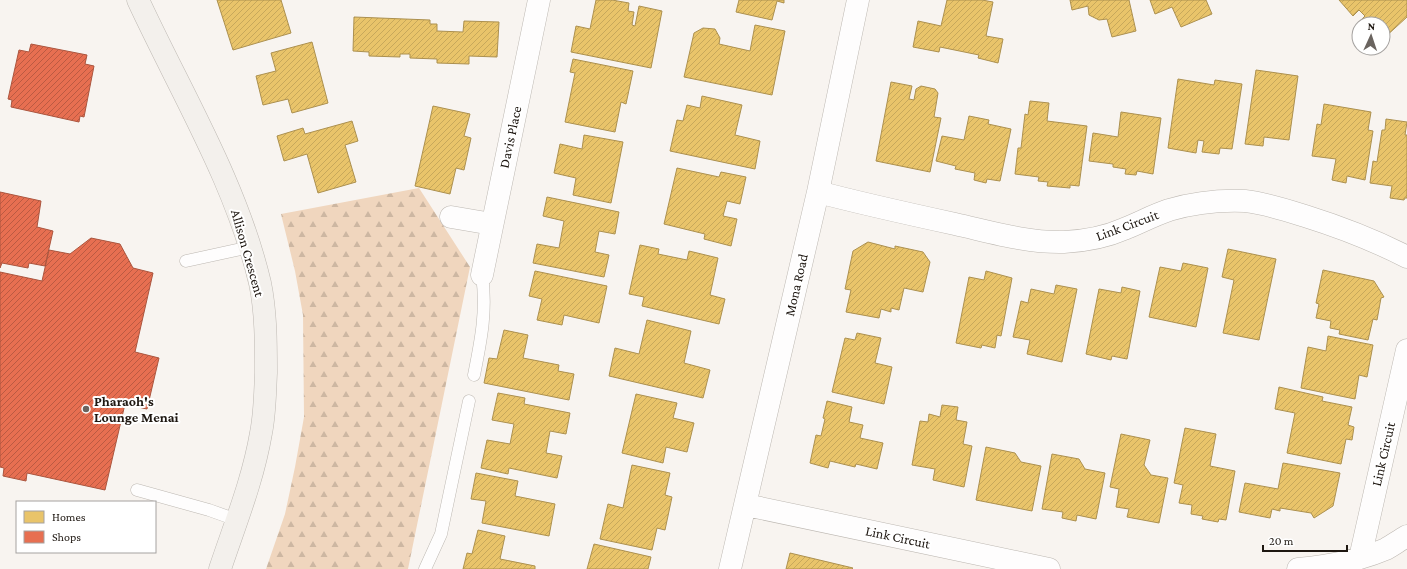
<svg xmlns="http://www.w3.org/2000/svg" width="1407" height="569" font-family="'Crimson Pro',serif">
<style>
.forest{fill:url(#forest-firs)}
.homes{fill:url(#homes-hatch);stroke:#ac904f}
.shops{fill:url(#shops-hatch);stroke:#ab553e}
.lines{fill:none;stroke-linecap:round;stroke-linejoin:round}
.lane-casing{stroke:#bdb8b2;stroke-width:13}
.street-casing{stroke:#bdb8b2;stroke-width:23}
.secondary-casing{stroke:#bdb8b2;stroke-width:23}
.lane{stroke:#fefdfd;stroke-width:12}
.street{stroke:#fefdfd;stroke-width:22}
.secondary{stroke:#f3f0ec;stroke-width:22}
.poi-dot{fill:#6a645f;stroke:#fff;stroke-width:1.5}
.labels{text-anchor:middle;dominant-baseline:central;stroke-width:4;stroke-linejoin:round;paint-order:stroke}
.street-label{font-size:14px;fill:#1e1711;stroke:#fff}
.poi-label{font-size:14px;font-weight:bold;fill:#1e1711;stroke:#fff;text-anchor:start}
</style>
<defs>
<pattern id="forest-firs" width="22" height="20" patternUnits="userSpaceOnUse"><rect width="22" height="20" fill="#f0d6be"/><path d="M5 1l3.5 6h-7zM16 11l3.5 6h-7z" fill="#cdb7a2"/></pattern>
<pattern id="homes-hatch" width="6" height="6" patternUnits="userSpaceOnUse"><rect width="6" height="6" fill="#e9c46a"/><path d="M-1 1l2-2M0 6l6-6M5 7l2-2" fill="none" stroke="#c7a85b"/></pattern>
<pattern id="shops-hatch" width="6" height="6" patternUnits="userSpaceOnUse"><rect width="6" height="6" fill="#e76f51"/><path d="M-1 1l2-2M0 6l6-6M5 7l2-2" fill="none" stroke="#bb5a42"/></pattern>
</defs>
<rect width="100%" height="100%" fill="#f8f4f0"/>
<path class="forest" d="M419 188 470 267 408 569H266L285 514 295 467 304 417 303 315 295 271 281 214Z"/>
<path class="homes" d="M217 0H281L291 33 233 50Z
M596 0H612L629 3 628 11 634 12 632 25 635 26 639 6 662 11 651 68 571 52 576 26 590 29Z
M739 0H784V3L777 1 772 20 736 12Z
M947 0H982L993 2 986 36 1003 39 998 63 978 58 979 55 940 47 939 52 913 47 918 21 941 26Z
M1070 0H1129L1136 31 1112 37 1107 19 1099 20 1089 15 1088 6 1072 10Z
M1150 0H1206L1212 14 1181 27 1172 7 1155 14Z
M1339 0H1407V17L1383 39V24H1360L1359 22 1365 16 1359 10 1353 16Z
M354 17 430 20V24H437V31L463 32 464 21 499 22 497 57 469 56V64L437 63V59L410 58V54H400V57L369 56V52L353 51Z
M755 25 785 31 772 95 684 77 694 33 703 28 715 29 720 38 719 44 750 51Z
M312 42 328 103 292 113 288 99 263 105 256 76 276 71 271 53Z
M573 59 633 71 626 104 621 102 615 132 565 122 575 73 570 72Z
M1256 70 1298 76 1289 140 1264 137 1263 146 1245 144Z
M1178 79 1214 85 1215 80 1242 84 1232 149 1220 148 1219 154 1202 152 1204 141 1198 140 1196 153 1168 148Z
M891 82 912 86 909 99 914 100 916 89 921 86 935 89 938 93 934 117 941 118 930 172 876 161Z
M702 96 742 105 735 135 760 141 755 169 670 151 677 120 683 121 687 105 700 108Z
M1030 101 1049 103 1047 121 1087 126 1079 186 1070 185V188L1047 186 1048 182 1038 181 1039 177 1015 174 1018 148H1021L1025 114 1028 115Z
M1324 104 1371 112 1368 130 1373 131 1365 180 1347 176 1346 183 1332 180 1336 159 1312 156 1317 124 1321 125Z
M433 106 470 114 464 136 471 138 464 170 456 168 450 194 415 186Z
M1121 112 1161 118 1153 174 1137 171 1136 175 1125 174 1126 169 1113 167V164L1089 161 1093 133 1118 137Z
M969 116 989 120 988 124 1011 129 1000 181 987 179 986 183 974 180 975 173 955 169 956 166 936 161 942 136 964 140Z
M1386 119 1407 122 1405 135H1407V198H1405L1404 200 1390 198 1392 186 1370 183 1373 161 1377 162 1382 130H1385Z
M352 121 358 141 345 145 356 182 318 193 307 154 284 161 277 136 303 128 305 134Z
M584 135 623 142 611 203 573 195 576 178 554 173 560 144 582 149Z
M677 168 719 177 721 172 746 177 740 204 727 201 723 216 737 219 731 246 704 239 705 234 664 224Z
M547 197 619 212 615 234 599 231 595 252 609 255 604 277 533 263 537 244 559 248 564 221 543 216Z
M868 242 895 249V246L923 252 930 262 923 292 904 288 899 310 891 308V312L881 309 879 318 846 312 851 290 845 289 853 251Z
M640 245 659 249 658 254 687 260 689 251 718 258 710 295 725 299 719 324 642 306 644 297 629 294Z
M1228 249 1276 259 1259 340 1223 333 1234 280 1222 277Z
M1183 263 1208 268 1196 327 1149 317 1160 267 1181 271Z
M1323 270 1374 281 1384 297 1381 298 1377 320 1373 319 1368 340 1339 334 1340 330 1330 328 1331 321 1316 318 1319 304 1316 303Z
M535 271 607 286 599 323 564 315 562 325 537 320 542 299 529 296Z
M986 271 1012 278 1001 336 997 335 995 348 982 345 981 348 956 343 969 277 984 280Z
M1056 285 1077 289 1062 362 1027 354 1030 340 1013 337 1021 301 1028 303 1031 289 1054 294Z
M1122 287 1140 291 1127 359 1112 356 1111 360 1086 354 1099 289 1121 293Z
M647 320 691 331 684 363 710 370 703 398 609 376 615 348 639 354Z
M504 330 528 335 523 358 559 365 558 371 574 374 569 400 484 383 489 358 497 359Z
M857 333 881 338 875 363 892 367 884 404 832 392 845 338 855 340Z
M1328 336 1373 345 1367 377 1359 375 1355 399 1301 388 1308 347 1326 351Z
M1279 387 1323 397 1322 401 1352 407 1348 425 1354 427 1352 440 1346 439 1341 464 1287 453 1295 413 1275 409Z
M498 393 525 398 524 404 570 413 566 434 550 431 546 453 562 456 557 478 509 468 508 474 481 468 487 440 510 444 514 424 492 420Z
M636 394 677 403 673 418 694 423 687 452 666 447 663 463 622 453Z
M827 401 852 407 849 422 863 425 860 438 883 443 877 469 856 464 855 467 830 461 828 468 810 463 816 435 821 436 825 419 823 418Z
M942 405 958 407 956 420 967 422 963 444 972 446 964 487 933 480 935 469 912 465 920 421 928 422 929 414 940 417Z
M1185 428 1216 434 1210 466 1235 471 1226 520 1219 519 1218 522 1202 519 1203 516 1191 514 1192 505 1179 503 1183 485 1174 483Z
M1121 434 1150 440 1144 465 1151 475 1168 478 1159 523 1127 517 1129 509 1116 507 1119 489 1110 487Z
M986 447 1015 453 1021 462 1041 466 1032 511 976 500Z
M1052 454 1079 459 1085 469 1105 473 1096 519 1077 515 1076 521 1062 518 1063 512 1042 509Z
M1283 463 1340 473 1333 506 1314 518 1311 513 1280 508V511L1272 509 1270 518 1239 512 1245 483 1278 489Z
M632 465 670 473 665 495 672 497 665 530 657 528 652 550 600 539 608 504 623 508Z
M476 473 518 481 515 496 555 504 549 536 482 523 486 501 471 499Z
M478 530 505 536 500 559 535 566V569H463L467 553 472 554Z
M594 544 651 557 648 569H587Z
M790 553 853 568 852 569H786Z"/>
<path class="shops" d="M31 44 87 55 85 64 94 66 84 117 80 116 79 122 11 107 12 100 8 99 19 50 29 52Z
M0 192 41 201 37 227 53 231 45 266 29 263 28 268 2 263 0 268Z
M91 238 120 244 133 268 153 273 135 352 159 358 147 409 125 404 105 490 27 473 26 481 3 476 4 468 0 467V272L42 281 49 250 70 254Z"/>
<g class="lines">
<defs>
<path id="lane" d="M186 261 250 247
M474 375C481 340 487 311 482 275
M137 490 209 510 237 520
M425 569 441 534 469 401"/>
<path id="street" d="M818 192C863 204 909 214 955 224 991 232 1027 243 1064 242 1083 241 1106 237 1124 229 1139 223 1154 215 1169 210 1193 203 1220 200 1245 201 1265 203 1286 210 1305 216 1340 227 1374 240 1407 257
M451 217 492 224
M482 275 539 0
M746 505 1049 569
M1360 558 1407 350
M730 569 818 192 858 0
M1298 569C1328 566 1358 561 1386 549 1393 545 1400 540 1407 536"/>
<path id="secondary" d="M138 0C181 93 236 182 260 283 266 312 266 343 266 373 265 393 265 413 261 433 253 480 235 524 220 569"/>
</defs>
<use href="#lane" class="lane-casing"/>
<use href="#street" class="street-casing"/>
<use href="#secondary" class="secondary-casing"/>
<use href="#lane" class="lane"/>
<use href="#street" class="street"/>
<use href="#secondary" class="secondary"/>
</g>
<circle class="poi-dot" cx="86" cy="409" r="4"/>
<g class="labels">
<g class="street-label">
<text transform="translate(510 137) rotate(-78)">Davis Place</text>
<text transform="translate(1127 225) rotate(-20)">Link Circuit</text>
<text transform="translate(248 253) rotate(74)">Allison Crescent</text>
<text transform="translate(796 285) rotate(-77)">Mona Road</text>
<text transform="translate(1383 454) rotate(-77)">Link Circuit</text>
<text transform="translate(898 537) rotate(12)">Link Circuit</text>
</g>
<g class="poi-label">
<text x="94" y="401">Pharaoh's<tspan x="94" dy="16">Lounge Menai</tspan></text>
</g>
</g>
<rect x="16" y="501" width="140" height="52" fill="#ffffff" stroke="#a5a2a0"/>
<rect x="24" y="511" width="20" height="12" fill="#e9c46a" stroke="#a5a2a0"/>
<text x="52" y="521" font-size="12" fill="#1e1711">Homes</text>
<rect x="24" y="531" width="20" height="12" fill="#e76f51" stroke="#a5a2a0"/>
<text x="52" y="541" font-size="12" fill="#1e1711">Shops</text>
<g transform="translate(1371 36) rotate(3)"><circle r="19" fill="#ffffff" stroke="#a5a2a0"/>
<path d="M0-3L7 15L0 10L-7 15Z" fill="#6a645f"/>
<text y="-6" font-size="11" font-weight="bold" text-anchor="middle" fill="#1e1711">N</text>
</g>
<path d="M1263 545v6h84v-6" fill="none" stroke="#1e1711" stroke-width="2"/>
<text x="1269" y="545" font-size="12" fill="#1e1711" stroke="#ffffff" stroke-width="3" paint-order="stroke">20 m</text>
</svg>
